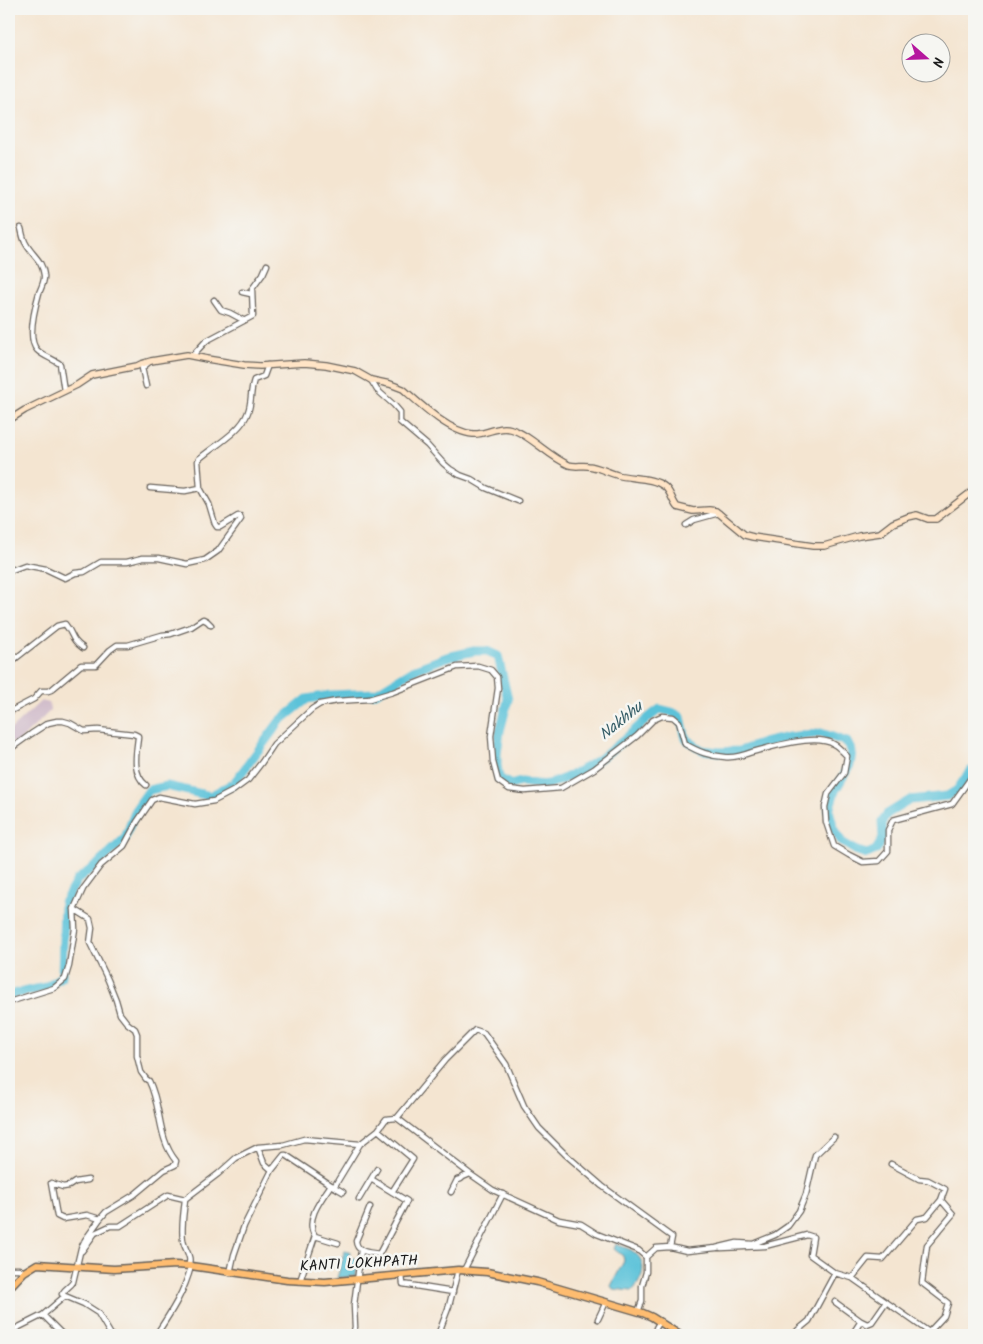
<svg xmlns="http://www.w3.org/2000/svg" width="983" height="1344" font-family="Kalam,sans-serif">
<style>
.industrial{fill:#d1bdcb}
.water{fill:#5cc2d9;stroke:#3c6f7a}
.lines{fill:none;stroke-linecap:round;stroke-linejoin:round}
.river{stroke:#5cc2d9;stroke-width:9}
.street-casing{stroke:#68625b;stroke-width:7}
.secondary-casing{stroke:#68625b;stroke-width:8}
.primary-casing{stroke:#68625b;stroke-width:9}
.street{stroke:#fff;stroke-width:4.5}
.secondary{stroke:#ffe4c6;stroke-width:5.5}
.primary{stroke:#febc70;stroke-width:6}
.labels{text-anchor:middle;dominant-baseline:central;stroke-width:5;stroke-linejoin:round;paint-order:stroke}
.street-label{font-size:15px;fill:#1c1c1c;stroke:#f6f6f2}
.water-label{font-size:16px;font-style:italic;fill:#365e68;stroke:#f6f6f2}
</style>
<rect width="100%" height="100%" fill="#f6f6f2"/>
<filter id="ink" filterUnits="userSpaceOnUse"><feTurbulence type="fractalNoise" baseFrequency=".02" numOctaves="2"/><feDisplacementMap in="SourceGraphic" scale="10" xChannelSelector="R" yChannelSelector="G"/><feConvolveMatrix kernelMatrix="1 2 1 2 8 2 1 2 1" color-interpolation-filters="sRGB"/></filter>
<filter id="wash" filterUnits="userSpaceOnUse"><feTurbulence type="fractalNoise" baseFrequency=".0096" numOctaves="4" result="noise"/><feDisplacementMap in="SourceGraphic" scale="20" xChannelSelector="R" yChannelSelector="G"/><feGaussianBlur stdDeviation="1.12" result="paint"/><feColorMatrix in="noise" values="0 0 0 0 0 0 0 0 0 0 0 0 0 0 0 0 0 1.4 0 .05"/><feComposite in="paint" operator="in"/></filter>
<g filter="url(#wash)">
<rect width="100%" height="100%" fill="#f4e5d1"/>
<path class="industrial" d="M41 701 49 703 50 711 17 743 12 742 9 740V731Z"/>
<path class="water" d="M616 1244C621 1246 627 1248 631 1250 649 1261 644 1278 632 1291L613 1289 611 1286 624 1261 623 1256 614 1249Z
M345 1251H350L349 1257 358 1259 356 1276 337 1278Z"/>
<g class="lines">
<path class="river" d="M9 995 46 987 62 976 64 903 77 880 98 864 125 838 137 807 149 790 167 786 210 796 234 783 280 721 307 699 331 695 376 693 413 670 447 657 474 651H487L498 656 508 700 500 731 497 754V765L499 778 511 785C515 784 519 782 522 782 532 783 539 786 549 784 574 776 599 761 619 744 634 732 644 720 660 709L672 712 681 717 686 739 702 750 719 752 740 751 763 743 789 737 821 733 847 742 852 752 850 765 835 791 829 810 834 829 842 842 857 851 867 854 876 850 883 839 882 821 887 814 910 800 947 796 957 790 970 771 974 770"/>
</g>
</g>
<g filter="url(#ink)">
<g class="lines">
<defs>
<path id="street" d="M21 228C22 232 23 238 25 242 32 256 42 259 44 275 45 281 41 288 39 293 35 307 27 339 37 350 43 356 53 359 60 364L64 391
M242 292 251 294
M214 300 221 310 230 313 243 320
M193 355 206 341 253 316 252 289 263 274 267 265
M371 380 377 390 394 405 400 412V422L427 445 443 463 450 469 460 475 471 479 486 488 518 501
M146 386 142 368 148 363
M150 488 185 491 200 488
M686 525 694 520 719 513
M9 571 25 565 46 569 65 578 75 573 84 572 101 562H127L143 558H159L187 564 205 560 218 551 241 519 240 516H238L220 527H217L215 524 209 504 200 488 198 461 199 459C214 446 242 431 248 412 252 402 250 391 254 380L264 376 268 365
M9 663 11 662 57 626 65 624C74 635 70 639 83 648
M9 712 34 699 41 691H48L51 690 81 665H96L110 650 117 645H128L162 635 171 634 191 627 203 619 207 621 211 625
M9 748 13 747 31 734 48 723 57 721H63L70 723 84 731 98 730 134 734 138 736V738C136 754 132 774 146 785
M9 1002 54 988 65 979 69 966 75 929 74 909 83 889 101 865 124 846 137 822 152 800 159 797 195 804 214 801 233 791 248 780 262 762 274 744 312 709 320 704 337 701 369 699 393 692 457 667 478 666 491 670 497 677 498 688 491 736 493 762 498 781 509 789 525 791 561 788 594 769 637 736 653 720 662 716 673 717 679 722 685 744C699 752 709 756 725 757 734 758 744 755 752 752 772 747 804 737 825 741 834 742 840 749 847 756L844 773 828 794 825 807 826 822 834 846 849 855 863 862 879 861 888 851V830L893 820 952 804 970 779 974 778
M397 1118 470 1174
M378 1130 413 1159 392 1192
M258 1147 264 1163 272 1170
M891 1164 919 1179 928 1180 945 1189 941 1200
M88 1180 75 1182 69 1186 63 1187 51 1183 57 1216 63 1219 87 1215 100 1219
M334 1187 360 1144
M451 1192 457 1180 461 1179 463 1177 470 1174 493 1190 559 1220 581 1224 597 1234 638 1250 646 1257
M185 1199 218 1174 236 1158 258 1147 283 1145 304 1139 360 1144 378 1130 386 1119 397 1118 445 1060 475 1030 484 1033 506 1064 524 1106 539 1128 565 1154 602 1186 672 1237 670 1247
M359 1199 377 1169
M370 1207 356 1241C357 1253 369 1252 379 1254L407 1201 371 1179
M315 1236 338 1243
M721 1248 765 1246 807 1235 813 1237 810 1255 835 1273
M82 1251 95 1233 110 1226H120L168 1195 185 1199C184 1212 181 1227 183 1240 184 1249 193 1257 188 1266
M9 1269H19L24 1272
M464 1270 503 1194
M230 1273 234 1255 244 1226 272 1170 284 1155H286L331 1185 343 1192
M402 1275 403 1284 453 1292
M852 1278 868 1258 883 1259 917 1219 927 1217 941 1200 953 1214 927 1245 922 1283 948 1303 944 1316 929 1332
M300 1281 315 1236C304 1220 322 1198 331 1185
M65 1296 62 1294C65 1288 70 1287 73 1282L81 1248 85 1240 100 1219 106 1212 134 1195 164 1170 175 1165 176 1161C157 1138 162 1107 149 1081L146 1079 141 1072 137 1056V1034L135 1029 127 1023 120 1014 116 1000 108 980 90 943 92 928 90 919 74 909
M835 1302 861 1321
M638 1312 642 1301V1286L646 1272V1257L656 1248 670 1247 687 1251 716 1248 737 1243 753 1244 775 1235 788 1226 799 1211 806 1194 815 1155 834 1137
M43 1315 65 1296 84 1304 98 1313 111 1335
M598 1319 606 1302
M9 1332 43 1315 63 1335
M156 1335C170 1314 185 1291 191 1266
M353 1335 355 1327 354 1305 361 1250
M438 1335 449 1306 458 1270
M655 1335 656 1328 660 1321
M794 1335 798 1330 809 1321 835 1273 852 1278 929 1332 928 1335
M852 1335 861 1321 867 1324 872 1322 886 1302"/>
<path id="secondary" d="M9 420 25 410 77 385 92 375 137 366 141 364 151 361 187 355 207 359 244 365 260 366 304 363 326 365 355 371 371 380 390 384 403 389C420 404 449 432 473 434 486 435 498 425 511 429 529 434 549 457 569 465 575 467 582 465 588 466 598 467 607 472 617 475 632 479 653 477 665 487 671 492 672 501 677 507L693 511 709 510 716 511 745 535 753 537 813 546H824L859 536 880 533 893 523 908 517 917 515 928 519H936L974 490"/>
<path id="primary" d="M9 1288 24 1272 37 1264 114 1269 175 1265 191 1266 287 1280 325 1282 458 1270 487 1272 537 1282 643 1313 652 1317 680 1335"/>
</defs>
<use href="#street" class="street-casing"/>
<use href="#secondary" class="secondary-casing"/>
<use href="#primary" class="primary-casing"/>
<use href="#street" class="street"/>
<use href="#secondary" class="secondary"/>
<use href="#primary" class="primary"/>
</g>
</g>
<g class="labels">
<g class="street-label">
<text transform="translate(359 1264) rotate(-3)">KANTI LOKHPATH</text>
</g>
<g class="water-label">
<text transform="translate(621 721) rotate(-39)">Nakhhu</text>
</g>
</g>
<rect width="983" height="1344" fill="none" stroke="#f6f6f2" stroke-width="30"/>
<g transform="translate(926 58) rotate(110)"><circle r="24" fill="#f6f6f2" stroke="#9f9f9c"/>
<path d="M0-4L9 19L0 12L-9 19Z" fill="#b5179e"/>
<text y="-8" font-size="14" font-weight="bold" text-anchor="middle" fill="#1c1c1c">N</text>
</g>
</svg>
